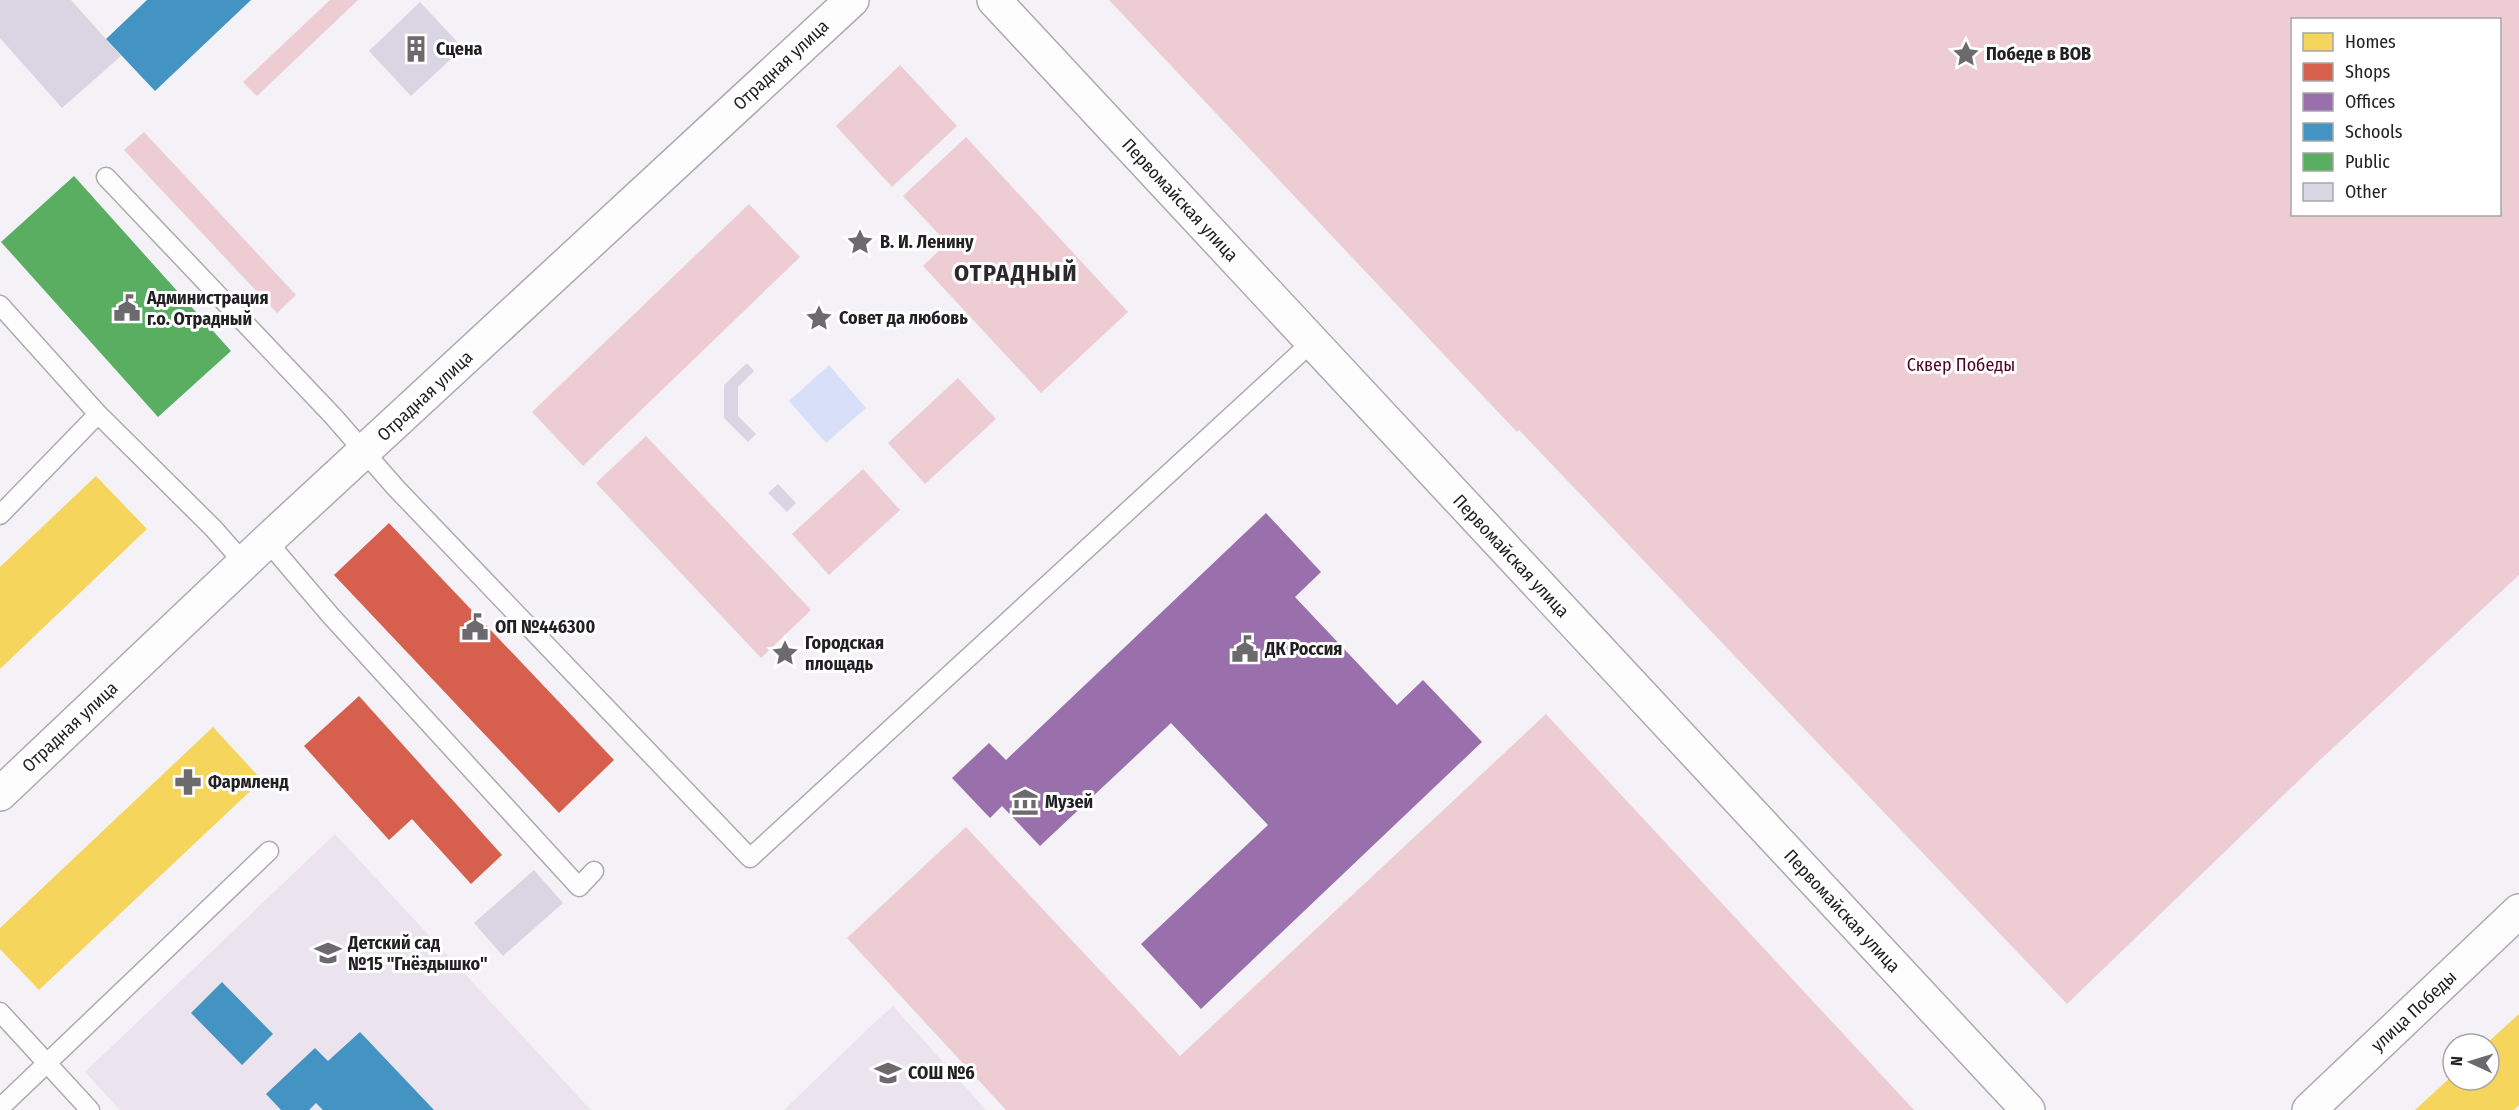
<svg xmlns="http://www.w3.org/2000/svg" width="2519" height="1110" font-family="'Fira Sans Condensed',sans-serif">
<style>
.built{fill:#ebe4ee}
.green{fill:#edccd3;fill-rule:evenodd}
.water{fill:#d8e0f9}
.homes{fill:#f6d55c}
.shops{fill:#d6604d}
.offices{fill:#9970ab}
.schools{fill:#4393c3}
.public{fill:#5aae61}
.building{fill:#d9d5e3}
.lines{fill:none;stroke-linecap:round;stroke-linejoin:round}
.lane-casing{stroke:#acaaad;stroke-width:21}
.street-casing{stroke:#acaaad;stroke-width:36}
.lane{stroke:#fefdfe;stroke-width:18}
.street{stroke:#fefdfe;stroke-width:33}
.labels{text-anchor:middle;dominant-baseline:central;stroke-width:6;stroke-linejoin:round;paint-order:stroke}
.poi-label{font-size:18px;font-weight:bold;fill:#222022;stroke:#fff;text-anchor:start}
.street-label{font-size:18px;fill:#222022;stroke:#fff}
.park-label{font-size:18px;fill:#51021e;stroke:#fff}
.district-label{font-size:24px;font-weight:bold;letter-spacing:1.5px;fill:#2c292e;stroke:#fff}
</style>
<rect width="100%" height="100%" fill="#f5f2f7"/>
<path class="built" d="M335 834 591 1110H120L85 1072Z
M893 1006 986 1110H784L874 1023Z"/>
<path class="green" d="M330 0H358L257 96 243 82Z
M1109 0H2519V575L2321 759 2067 1004 1519 430 1517 432ZM2292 20H2500V214H2292Z
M900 65 957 126 892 187 836 126Z
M144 132 296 295 277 313 124 150Z
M966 137 1128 312 1041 393 923 266 947 243 903 196Z
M749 204 800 257 583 466 532 412Z
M958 378 996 419 925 484 888 443Z
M646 436 811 610 761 658 596 483Z
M863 469 900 510 829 575 792 534Z
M1546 714 1914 1110H1006L847 938 966 827 1180 1056Z"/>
<path class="water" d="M829 365 866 408 826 443 789 401Z"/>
<path class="homes" d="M96 476 147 529 0 669V567Z
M213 727 262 780 39 990 0 949V928Z
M2519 1014V1105L2514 1110H2415L2453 1075V1080H2489V1044H2486Z"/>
<path class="shops" d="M389 523 614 760 559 813 334 575Z
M359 696 502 855 471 884 412 819 389 840 304 746Z"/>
<path class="offices" d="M1266 513 1321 572 1295 597 1397 705 1423 680 1482 742 1201 1009 1141 944 1268 825 1171 723 1040 846 1002 806 990 818 952 778 989 743 1006 760Z"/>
<path class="schools" d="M147 0H251L155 91 106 39Z
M222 982 273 1034 242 1065 191 1013Z
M360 1032 434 1110H323L316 1103 309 1110H281L266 1094 315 1048 328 1061Z"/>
<path class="public" d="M74 176 231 351 158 417 1 242Z"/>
<path class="building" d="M0 0H71L121 56 62 108 0 38Z
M420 2 463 48 411 96 369 51Z
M747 363 754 371 738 387V416L756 434 748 442 724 418V385Z
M778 484 796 503 787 512 768 493Z
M534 870 563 903 503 956 474 923Z"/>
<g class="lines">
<defs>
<path id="lane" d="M106 177 333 416 395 487 750 858 1312 342
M0 305 98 414
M0 515 98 414 213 528 244 563
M267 541 331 616 579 887 594 871
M0 1012 90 1110
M0 1108 269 851"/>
<path id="street" d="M994 0 2028 1110
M0 794 267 541 852 0
M2309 1110 2519 911"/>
</defs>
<use href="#lane" class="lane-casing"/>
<use href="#street" class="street-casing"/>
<use href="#lane" class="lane"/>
<use href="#street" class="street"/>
</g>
<defs>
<symbol id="building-bare" viewBox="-9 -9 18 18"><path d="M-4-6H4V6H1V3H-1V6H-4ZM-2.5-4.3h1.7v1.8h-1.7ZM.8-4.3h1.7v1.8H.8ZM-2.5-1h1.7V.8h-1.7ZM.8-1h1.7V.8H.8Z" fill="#6c6a6d" stroke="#fff" stroke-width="2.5" paint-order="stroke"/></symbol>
<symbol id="sight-bare" viewBox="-9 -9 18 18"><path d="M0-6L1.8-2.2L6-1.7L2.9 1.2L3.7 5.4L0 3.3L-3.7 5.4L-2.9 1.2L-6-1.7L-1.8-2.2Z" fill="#6c6a6d" stroke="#fff" stroke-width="2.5" paint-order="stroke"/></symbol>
<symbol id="civic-bare" viewBox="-9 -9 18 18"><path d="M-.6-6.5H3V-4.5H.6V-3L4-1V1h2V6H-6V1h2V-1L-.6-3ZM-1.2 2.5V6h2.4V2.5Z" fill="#6c6a6d" stroke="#fff" stroke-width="2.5" paint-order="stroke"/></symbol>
<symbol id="pharmacy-bare" viewBox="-9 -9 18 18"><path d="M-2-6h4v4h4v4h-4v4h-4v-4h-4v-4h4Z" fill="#6c6a6d" stroke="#fff" stroke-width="2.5" paint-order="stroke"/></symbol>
<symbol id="museum-bare" viewBox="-9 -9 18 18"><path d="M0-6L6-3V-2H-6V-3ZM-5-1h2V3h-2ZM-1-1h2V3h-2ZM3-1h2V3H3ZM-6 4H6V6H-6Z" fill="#6c6a6d" stroke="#fff" stroke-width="2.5" paint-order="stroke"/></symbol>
<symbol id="school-bare" viewBox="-9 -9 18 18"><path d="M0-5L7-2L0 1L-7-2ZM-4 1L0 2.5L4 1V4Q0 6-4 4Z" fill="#6c6a6d" stroke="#fff" stroke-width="2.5" paint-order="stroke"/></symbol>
</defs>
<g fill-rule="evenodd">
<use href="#building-bare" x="397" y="30" width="38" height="38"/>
<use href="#sight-bare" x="1947" y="35" width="38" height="38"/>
<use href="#sight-bare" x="841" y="223" width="38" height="38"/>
<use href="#civic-bare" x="108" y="289" width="38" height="38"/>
<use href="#sight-bare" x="800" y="299" width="38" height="38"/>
<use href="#civic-bare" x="456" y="608" width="38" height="38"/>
<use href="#civic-bare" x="1226" y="630" width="38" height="38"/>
<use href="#sight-bare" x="766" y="634" width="38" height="38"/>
<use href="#pharmacy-bare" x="169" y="763" width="38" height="38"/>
<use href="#museum-bare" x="1006" y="783" width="38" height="38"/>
<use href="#school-bare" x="309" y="934" width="38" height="38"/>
<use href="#school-bare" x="869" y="1054" width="38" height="38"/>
</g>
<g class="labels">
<g class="poi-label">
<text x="436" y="49">Сцена</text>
<text x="1986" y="54">Победе в ВОВ</text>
<text x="880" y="242">В. И. Ленину</text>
<text x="147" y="298">Администрация<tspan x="147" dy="21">г.о. Отрадный</tspan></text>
<text x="839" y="318">Совет да любовь</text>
<text x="495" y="627">ОП №446300</text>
<text x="805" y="643">Городская<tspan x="805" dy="21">площадь</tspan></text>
<text x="1265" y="649">ДК Россия</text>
<text x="208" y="782">Фармленд</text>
<text x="1045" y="802">Музей</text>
<text x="348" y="943">Детский сад<tspan x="348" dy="21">№15 "Гнёздышко"</tspan></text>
<text x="908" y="1073">СОШ №6</text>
</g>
<g class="street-label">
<text transform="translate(781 65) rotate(-43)">Отрадная улица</text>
<text transform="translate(1180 200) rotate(47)">Первомайская улица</text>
<text transform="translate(425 396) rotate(-43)">Отрадная улица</text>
<text transform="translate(1511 556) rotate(47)">Первомайская улица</text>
<text transform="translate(70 727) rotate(-43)">Отрадная улица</text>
<text transform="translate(1842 911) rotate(47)">Первомайская улица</text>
<text transform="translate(2414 1011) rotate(-43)">улица Победы</text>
</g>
<g class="park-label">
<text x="1961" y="365">Сквер Победы</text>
</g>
<g class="district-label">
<text x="1016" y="273">ОТРАДНЫЙ</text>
</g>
</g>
<rect x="2291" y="18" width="210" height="198" fill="#ffffff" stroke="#a7a6a7" stroke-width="1.5"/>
<rect x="2303" y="33" width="30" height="18" fill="#f6d55c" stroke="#a7a6a7" stroke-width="1.5"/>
<text x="2345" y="48" font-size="18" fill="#222022">Homes</text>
<rect x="2303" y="63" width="30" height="18" fill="#d6604d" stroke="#a7a6a7" stroke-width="1.5"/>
<text x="2345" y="78" font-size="18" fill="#222022">Shops</text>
<rect x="2303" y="93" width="30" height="18" fill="#9970ab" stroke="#a7a6a7" stroke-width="1.5"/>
<text x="2345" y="108" font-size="18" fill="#222022">Offices</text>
<rect x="2303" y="123" width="30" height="18" fill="#4393c3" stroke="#a7a6a7" stroke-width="1.5"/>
<text x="2345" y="138" font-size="18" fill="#222022">Schools</text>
<rect x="2303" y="153" width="30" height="18" fill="#5aae61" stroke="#a7a6a7" stroke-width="1.5"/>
<text x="2345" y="168" font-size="18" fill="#222022">Public</text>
<rect x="2303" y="183" width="30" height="18" fill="#d9d5e3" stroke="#a7a6a7" stroke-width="1.5"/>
<text x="2345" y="198" font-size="18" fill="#222022">Other</text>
<g transform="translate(2471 1062) rotate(274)"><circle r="28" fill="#ffffff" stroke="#a7a6a7" stroke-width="1.5"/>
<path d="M0-4.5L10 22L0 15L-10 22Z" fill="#6c6a6d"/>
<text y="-9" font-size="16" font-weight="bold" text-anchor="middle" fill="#222022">N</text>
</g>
</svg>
